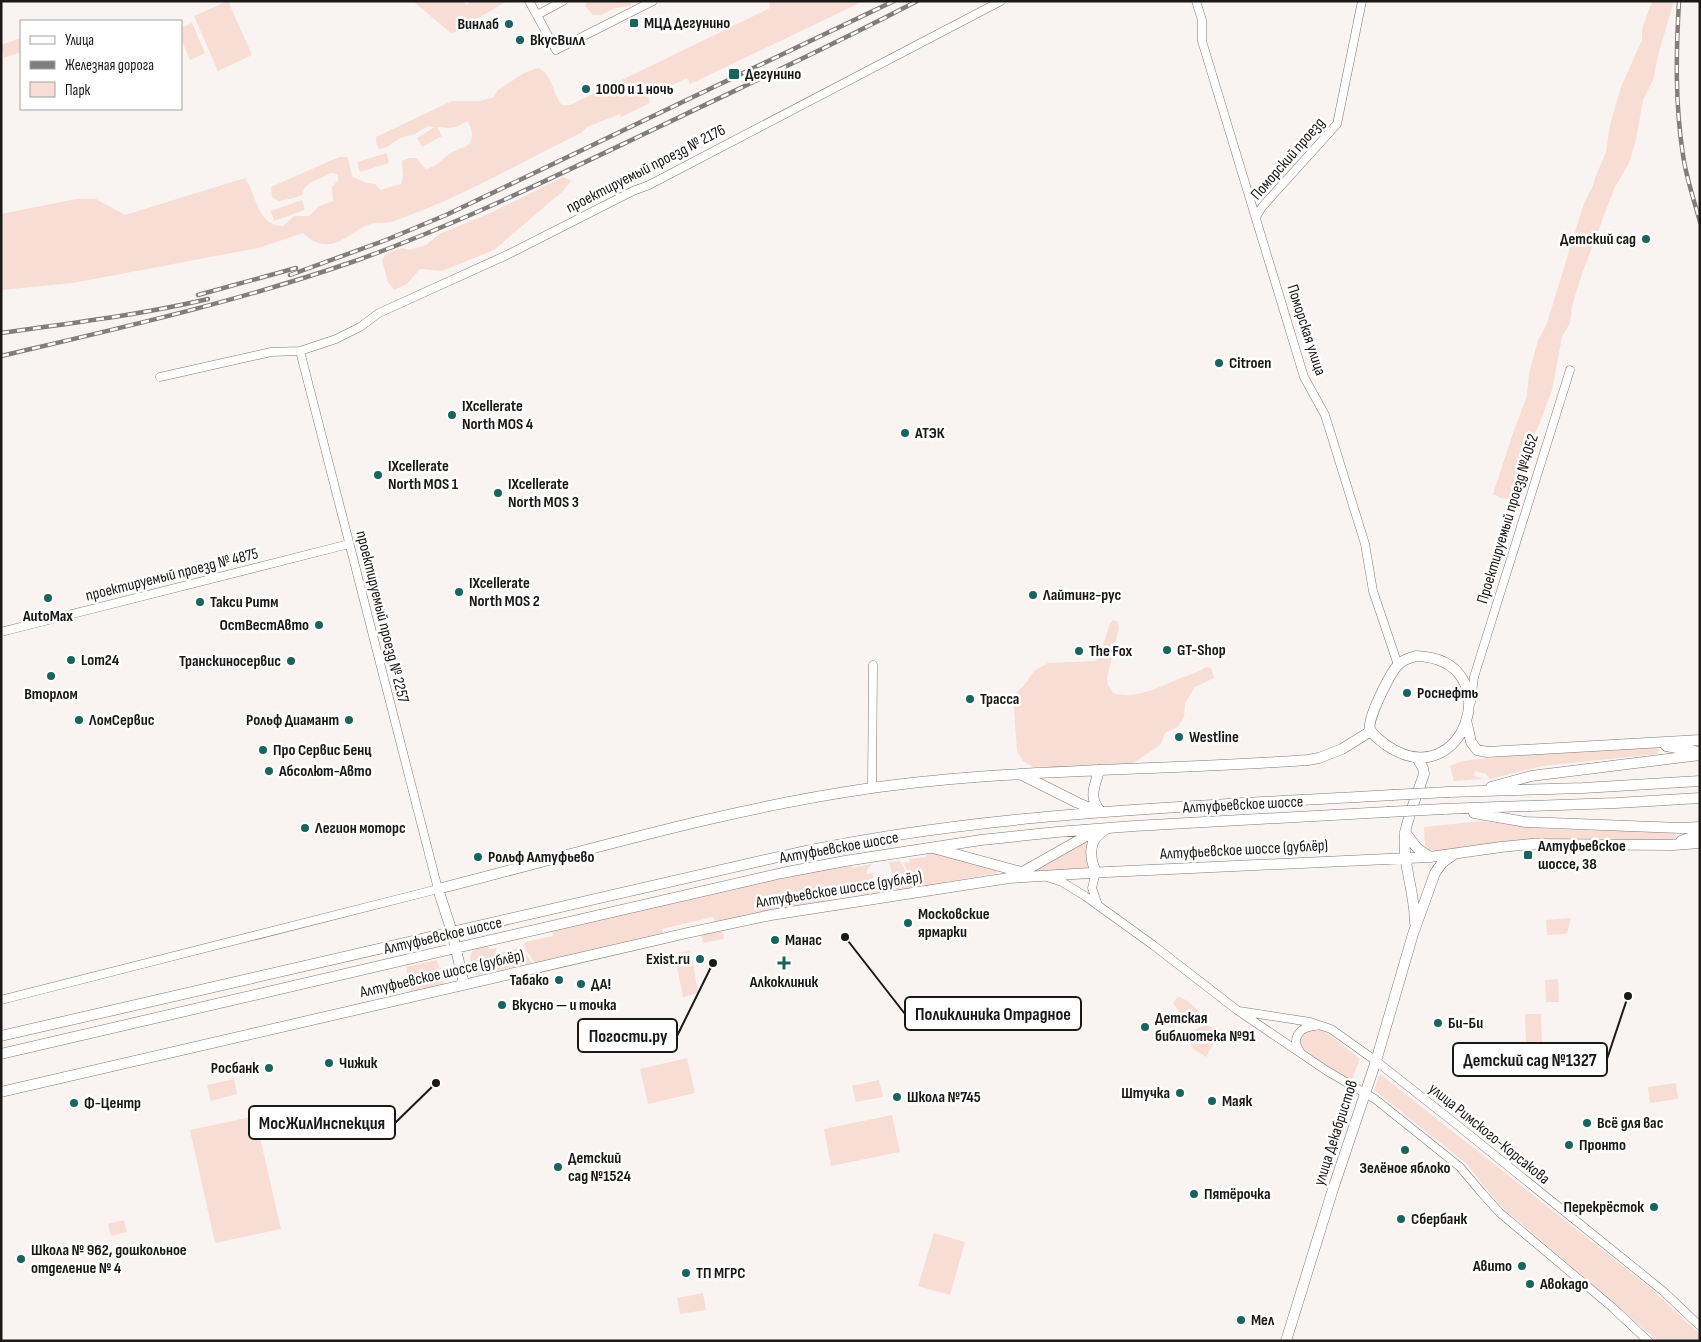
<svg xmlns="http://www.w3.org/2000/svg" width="1701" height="1342" font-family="'Sofia Sans Condensed',sans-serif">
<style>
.green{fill:#f8ddd4}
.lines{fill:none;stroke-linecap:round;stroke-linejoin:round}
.minor-casing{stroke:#7e7978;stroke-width:9}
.major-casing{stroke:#7e7978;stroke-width:11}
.minor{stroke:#fff;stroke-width:8}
.major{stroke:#fff;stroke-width:10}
.rail-casing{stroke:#807d7c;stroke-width:4.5}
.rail{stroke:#fff;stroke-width:2.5;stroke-dasharray:8;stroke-linecap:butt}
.major-bridge-casing{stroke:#7e7978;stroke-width:11;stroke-linecap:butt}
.major-bridge{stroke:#fff;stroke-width:10}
.poi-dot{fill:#19655d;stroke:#fff;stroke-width:2}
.labels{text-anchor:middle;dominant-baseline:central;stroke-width:5;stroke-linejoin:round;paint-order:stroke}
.poi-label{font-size:16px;font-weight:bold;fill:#1a1918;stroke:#fff;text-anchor:start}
.street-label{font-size:16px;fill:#1a1918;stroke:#fff}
.leader{fill:none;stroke:#1a1918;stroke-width:2}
.callout-dot{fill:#1a1918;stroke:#fff;stroke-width:2}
.callout{fill:#fff;stroke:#1a1918;stroke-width:2}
.callout-label{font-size:18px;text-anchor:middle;font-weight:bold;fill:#1a1918}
</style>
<rect width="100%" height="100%" fill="#f9f4f2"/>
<path class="green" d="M228 1 252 55 218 71 194 16Z
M416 1H463L466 5 472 1H507L452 34 415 3Z
M587 1H634L630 6 615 8 601 15H593L585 6Z
M771 1H864L690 84 687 78 648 97 650 103 621 117 620 114 587 127 581 133C519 163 459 199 394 221 386 224 379 222 371 224 358 227 343 243 330 244 318 245 312 241 303 233L258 248 73 283 1 290V214L76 199H96L125 215 245 178C257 195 257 226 283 226L294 216H309L319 206 333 201 332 186 338 181V174L330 173C318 182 307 178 302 195L294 198 279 201 272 197 271 187 339 157H347C351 164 349 170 353 177L367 183 375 184 380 190 401 184 403 177 402 161 409 158H416L426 169C439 166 446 153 459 149 465 147 470 145 471 140 474 134 470 127 468 121L458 126 450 128 437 127 442 136 422 147 417 138 435 127 428 126 415 134 400 138 387 147 379 149 376 142V137L452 101H480L494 97 498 90 524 73 538 68C553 74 552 93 562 105H570L770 8 769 2Z
M1652 1H1674L1658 55 1654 78 1643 100 1636 140 1629 163 1614 189 1582 274 1572 306 1570 323 1562 337 1552 390 1539 425 1532 439 1523 469 1522 482 1513 499 1501 498 1493 494 1513 433 1527 396 1529 373 1538 340 1546 326 1584 203 1593 186 1595 178 1606 152 1610 125 1621 87 1642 40V29Z
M192 23 205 53 190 60 181 39V28Z
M21 38V52L4 58 1 45Z
M387 153 389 163 360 172 357 162Z
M563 177 571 181 564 190 494 250 442 271 420 269 407 284 394 290 388 282 382 260 386 254 402 248 409 250 426 245 439 234 488 214Z
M302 200 305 210 274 221 271 211Z
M1113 620 1117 621 1119 628 1107 678 1108 685 1113 693C1136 700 1159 687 1181 678 1190 674 1198 673 1206 667L1211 668 1214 678 1195 687 1185 703 1184 717 1178 727 1166 732 1160 745 1132 764 1033 767 1023 761 1017 751 1013 696 1025 684 1034 671 1048 663 1095 661 1099 658 1110 623Z
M1657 747 1660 750 1657 754 1542 766 1490 779 1486 774 1475 771 1474 776 1484 779 1454 781 1450 766C1463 759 1479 759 1494 758V755Z
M1481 821 1545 829 1664 832 1675 834 1676 836 1675 839 1666 841 1549 839 1516 841 1437 853C1422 850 1425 840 1424 827Z
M1089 837 1086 853 1088 868 1036 872 1035 870Z
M926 852H931L996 870 997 873 917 887 903 863 910 862 909 859 926 857Z
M900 861 911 881 892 874 889 862Z
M851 863 852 868 872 864C870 867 866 868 867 874L873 873C874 881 867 884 869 894L862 896 860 890 824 896 825 901 770 910 716 922 713 917 662 929 663 933 535 963 524 947 525 942 553 936 552 930Z
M893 877 913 884 915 887 896 890Z
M883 879 892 885 893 891 872 894 871 888 875 880Z
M1571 918 1567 934 1547 935 1546 920Z
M722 931 724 939 703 943 701 935Z
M488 945 489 949 497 948 489 968 490 973 476 975C470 969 467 953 476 948 479 947 484 946 488 945Z
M519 948 522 949 532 963 493 972 499 953Z
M689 951 691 953 698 991 695 994 683 997 675 956 678 953Z
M437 960 441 974 409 981 406 967Z
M442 978 444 985 412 994 410 986Z
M1558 979 1559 1002H1546L1545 980Z
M1178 997C1186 998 1197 1008 1201 1015L1198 1020C1190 1022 1177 1011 1173 1003Z
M1525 1014H1541L1542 1042 1526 1043Z
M1204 1025 1219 1029 1220 1032 1206 1057 1192 1048 1188 1033Z
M1317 1029 1327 1033 1360 1059 1351 1081 1302 1051 1298 1042C1302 1031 1305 1030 1317 1029Z
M687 1058 695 1093 648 1104 640 1069Z
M1380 1074 1648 1286 1700 1334V1341H1658L1503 1208 1487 1190 1467 1164 1374 1090Z
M234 1079 237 1094 211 1101 207 1085Z
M879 1080 883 1097 856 1102 852 1086Z
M1676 1083 1678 1099 1650 1103 1648 1087Z
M892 1115 900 1152 831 1166 824 1129Z
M255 1116 281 1229 215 1243 190 1130Z
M124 1220 127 1232 111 1236 108 1224Z
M934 1233 965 1242 950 1295 918 1286Z
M703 1293 706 1310 680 1314 677 1298Z"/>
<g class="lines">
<defs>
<path id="minor" d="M529 1 556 50 653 1
M1196 1 1202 20V41L1304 377 1325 415 1365 544 1373 591 1398 665
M537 15 563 1
M1256 217 1262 207 1337 124 1362 1
M160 377 271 352 300 351 336 339 360 327 379 313 509 254 633 191 649 185 1001 1
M1 632 349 544
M1471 702 1474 677 1570 370
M872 788 873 665
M1096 872 1092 888 1097 902
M1047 877 1062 882 1085 896 1153 945 1237 1010 1327 1071 1375 1099 1460 1167 1481 1192 1500 1213 1612 1307 1648 1341
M1 1000 438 889 300 351
M1239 1011 1310 1022 1331 1029 1376 1061 1451 1120 1663 1291 1700 1326
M1301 1053C1290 1039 1299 1027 1315 1026"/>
<path id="major" d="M1416 656C1511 659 1464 799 1386 745 1380 740 1373 736 1370 729 1367 719 1391 671 1399 664 1404 659 1410 658 1416 656Z
M1467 724 1471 742 1477 750 1487 752 1700 740
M1666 746 1699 752
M1099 770C1095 787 1088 796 1100 811
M1020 774 1078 803 1095 810
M1491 787 1531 776 1700 755
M1449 792 1583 788 1700 781
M1443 809 1616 803 1700 798
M1474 813 1526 822 1680 828 1700 827
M1405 832 1417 848 1430 857
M1681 841 1700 834
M933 848 1025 873
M1096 872C1089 857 1088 839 1105 830
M1019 874 1095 831
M1415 923C1415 893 1402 863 1405 834 1407 818 1419 790 1424 774L1423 768 1417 758
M464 984 452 932 438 889C579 853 721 810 865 789 1012 768 1160 771 1308 760L1319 758 1342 749 1371 731
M1 1036 778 857C980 812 1186 807 1392 795
M1 1054 456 948 782 873 845 861 981 840 1057 832 1134 826 1387 812
M1 1092 687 933 771 915 1009 878 1107 872 1430 857 1501 847 1531 844 1673 845 1700 843
M1286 1341 1333 1189 1376 1061 1413 934 1435 873 1442 863 1453 855"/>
</defs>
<use href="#minor" class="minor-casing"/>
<use href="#major" class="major-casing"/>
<use href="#minor" class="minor"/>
<use href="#major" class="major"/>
<defs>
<path id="rail" d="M1679 1C1676 53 1675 104 1683 155 1686 177 1694 200 1700 222
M290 275 386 240 446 215 894 1
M198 295 296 268
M1 333C71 323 140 315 208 299
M1 356C120 328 240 301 355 261 461 223 562 173 663 125 748 84 834 45 917 1"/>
</defs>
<use href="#rail" class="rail-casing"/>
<use href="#rail" class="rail"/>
<defs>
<path id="major-bridge" d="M1392 795 1449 792
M1387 812 1443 809"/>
</defs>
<use href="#major-bridge" class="major-bridge-casing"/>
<use href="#major-bridge" class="major-bridge"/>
</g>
<g class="poi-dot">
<rect x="629" y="18" width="10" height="10" rx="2.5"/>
<circle cx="509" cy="24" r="5"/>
<circle cx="520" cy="40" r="5"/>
<rect x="728" y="68" width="12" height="12" rx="2.5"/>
<circle cx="586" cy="89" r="5"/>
<circle cx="1646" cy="239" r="5"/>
<circle cx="1219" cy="363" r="5"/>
<circle cx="452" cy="415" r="5"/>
<circle cx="905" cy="433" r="5"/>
<circle cx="378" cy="475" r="5"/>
<circle cx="498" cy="493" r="5"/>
<circle cx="459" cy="592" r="5"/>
<circle cx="1033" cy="595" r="5"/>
<circle cx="48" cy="598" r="5"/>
<circle cx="200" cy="602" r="5"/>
<circle cx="319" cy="625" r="5"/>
<circle cx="1167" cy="650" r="5"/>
<circle cx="1079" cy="651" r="5"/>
<circle cx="71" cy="660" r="5"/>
<circle cx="291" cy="661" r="5"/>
<circle cx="51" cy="676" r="5"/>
<circle cx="1407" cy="693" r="5"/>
<circle cx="970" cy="699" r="5"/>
<circle cx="79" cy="720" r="5"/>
<circle cx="349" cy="720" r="5"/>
<circle cx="1179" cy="737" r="5"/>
<circle cx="263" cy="750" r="5"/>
<circle cx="269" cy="771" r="5"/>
<circle cx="305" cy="828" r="5"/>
<rect x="1523" y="850" width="10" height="10" rx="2.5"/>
<circle cx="478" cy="857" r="5"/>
<circle cx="908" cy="923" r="5"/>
<circle cx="775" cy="940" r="5"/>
<circle cx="700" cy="959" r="5"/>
<path d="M781.5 955.5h5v5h5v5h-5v5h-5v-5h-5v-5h5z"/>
<circle cx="559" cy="980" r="5"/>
<circle cx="581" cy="984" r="5"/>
<circle cx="502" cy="1005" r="5"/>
<circle cx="1438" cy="1023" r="5"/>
<circle cx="1145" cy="1027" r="5"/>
<circle cx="329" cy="1063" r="5"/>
<circle cx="269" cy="1068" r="5"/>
<circle cx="1180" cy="1093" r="5"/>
<circle cx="897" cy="1097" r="5"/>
<circle cx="1212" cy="1101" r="5"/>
<circle cx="74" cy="1103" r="5"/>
<circle cx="1587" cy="1123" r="5"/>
<circle cx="1569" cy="1145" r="5"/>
<circle cx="1405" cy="1150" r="5"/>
<circle cx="558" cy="1167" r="5"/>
<circle cx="1194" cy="1194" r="5"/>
<circle cx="1654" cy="1207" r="5"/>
<circle cx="1401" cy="1219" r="5"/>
<circle cx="21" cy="1259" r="5"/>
<circle cx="1522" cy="1266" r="5"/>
<circle cx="686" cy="1273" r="5"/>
<circle cx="1530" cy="1284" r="5"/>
<circle cx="1241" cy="1320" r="5"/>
</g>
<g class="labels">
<g class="poi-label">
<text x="644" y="23">МЦД Дегунино</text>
<text x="499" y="24" text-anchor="end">Винлаб</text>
<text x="530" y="40">ВкусВилл</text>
<text x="745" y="74">Дегунино</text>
<text x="596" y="89">1000 и 1 ночь</text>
<text x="1636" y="239" text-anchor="end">Детский сад</text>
<text x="1229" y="363">Citroen</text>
<text x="462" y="406">IXcellerate<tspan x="462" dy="18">North MOS 4</tspan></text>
<text x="915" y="433">АТЭК</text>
<text x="388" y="466">IXcellerate<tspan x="388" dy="18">North MOS 1</tspan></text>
<text x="508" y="484">IXcellerate<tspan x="508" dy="18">North MOS 3</tspan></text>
<text x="469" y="583">IXcellerate<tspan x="469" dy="18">North MOS 2</tspan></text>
<text x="1043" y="595">Лайтинг-рус</text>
<text x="210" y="602">Такси Ритм</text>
<text x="48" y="616" text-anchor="middle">AutoMax</text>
<text x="309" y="625" text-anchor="end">ОстВестАвто</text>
<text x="1177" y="650">GT-Shop</text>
<text x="1089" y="651">The Fox</text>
<text x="81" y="660">Lom24</text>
<text x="281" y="661" text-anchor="end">Транскиносервис</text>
<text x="1417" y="693">Роснефть</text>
<text x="51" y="694" text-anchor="middle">Вторлом</text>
<text x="980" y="699">Трасса</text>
<text x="89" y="720">ЛомСервис</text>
<text x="339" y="720" text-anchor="end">Рольф Диамант</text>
<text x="1189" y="737">Westline</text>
<text x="273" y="750">Про Сервис Бенц</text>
<text x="279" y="771">Абсолют-Авто</text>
<text x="315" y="828">Легион моторс</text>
<text x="1538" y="846">Алтуфьевское<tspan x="1538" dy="18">шоссе, 38</tspan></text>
<text x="488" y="857">Рольф Алтуфьево</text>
<text x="918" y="914">Московские<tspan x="918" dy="18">ярмарки</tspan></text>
<text x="785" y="940">Манас</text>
<text x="690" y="959" text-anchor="end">Exist.ru</text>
<text x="549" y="980" text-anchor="end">Табако</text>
<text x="784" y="982" text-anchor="middle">Алкоклиник</text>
<text x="591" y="984">ДА!</text>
<text x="512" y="1005">Вкусно — и точка</text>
<text x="1155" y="1018">Детская<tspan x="1155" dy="18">библиотека №91</tspan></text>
<text x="1448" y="1023">Би-Би</text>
<text x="339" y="1063">Чижик</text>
<text x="259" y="1068" text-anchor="end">Росбанк</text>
<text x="1170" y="1093" text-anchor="end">Штучка</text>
<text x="907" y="1097">Школа №745</text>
<text x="1222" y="1101">Маяк</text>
<text x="84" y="1103">Ф-Центр</text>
<text x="1597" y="1123">Всё для вас</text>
<text x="1579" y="1145">Пронто</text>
<text x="568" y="1158">Детский<tspan x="568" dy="18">сад №1524</tspan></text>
<text x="1405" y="1168" text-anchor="middle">Зелёное яблоко</text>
<text x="1204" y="1194">Пятёрочка</text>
<text x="1644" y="1207" text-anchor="end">Перекрёсток</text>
<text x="1411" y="1219">Сбербанк</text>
<text x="31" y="1250">Школа № 962, дошкольное<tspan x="31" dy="18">отделение № 4</tspan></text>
<text x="1512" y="1266" text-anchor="end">Авито</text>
<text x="696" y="1273">ТП МГРС</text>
<text x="1540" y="1284">Авокадо</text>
<text x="1251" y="1320">Мел</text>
</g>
<g class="street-label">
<text transform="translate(1288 159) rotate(-49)">Поморский проезд</text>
<text transform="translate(646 169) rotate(-27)">проектируемый проезд № 2176</text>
<text transform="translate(1306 330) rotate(72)">Поморская улица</text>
<text transform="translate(1508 519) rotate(-73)">Проектируемый проезд №4052</text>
<text transform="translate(172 575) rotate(-14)">проектируемый проезд № 4875</text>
<text transform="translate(382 617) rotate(76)">проектируемый проезд № 2257</text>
<text transform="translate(1243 805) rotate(-3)">Алтуфьевское шоссе</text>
<text transform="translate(839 848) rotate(-10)">Алтуфьевское шоссе</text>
<text transform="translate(1244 850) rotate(-3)">Алтуфьевское шоссе (дублёр)</text>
<text transform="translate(839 890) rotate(-9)">Алтуфьевское шоссе (дублёр)</text>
<text transform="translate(443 936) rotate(-13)">Алтуфьевское шоссе</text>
<text transform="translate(442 974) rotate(-13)">Алтуфьевское шоссе (дублёр)</text>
<text transform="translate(1336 1133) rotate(-72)">улица Декабристов</text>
<text transform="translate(1489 1134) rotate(39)">улица Римского-Корсакова</text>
</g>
</g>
<path class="leader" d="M845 937L905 1014M713 963L677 1036M1628 996L1607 1059M436 1083L395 1123"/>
<g class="callout-dot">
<circle cx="845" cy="937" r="5"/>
<circle cx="713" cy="963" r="5"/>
<circle cx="1628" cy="996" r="5"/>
<circle cx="436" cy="1083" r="5"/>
</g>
<g class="callout">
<rect x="905" y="997" width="176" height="33" rx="5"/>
<rect x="578" y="1019" width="99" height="33" rx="5"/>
<rect x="1453" y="1043" width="154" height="33" rx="5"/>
<rect x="249" y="1106" width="146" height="33" rx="5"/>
</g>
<g class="callout-label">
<text x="993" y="1020">Поликлиника Отрадное</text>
<text x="628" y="1042">Погости.ру</text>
<text x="1530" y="1066">Детский сад №1327</text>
<text x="322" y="1129">МосЖилИнспекция</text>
</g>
<rect width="1701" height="1342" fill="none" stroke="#1a1918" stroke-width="5"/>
<rect x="20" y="20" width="162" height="90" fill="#ffffff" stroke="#a3a3a3"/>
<rect x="30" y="36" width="25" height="8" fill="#ffffff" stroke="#a3a3a3"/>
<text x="65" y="45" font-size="15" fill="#1a1918">Улица</text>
<rect x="30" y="61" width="25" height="8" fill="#807d7c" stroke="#a3a3a3"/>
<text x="65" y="70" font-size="15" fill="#1a1918">Железная дорога</text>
<rect x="30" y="82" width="25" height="15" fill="#f8ddd4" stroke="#a3a3a3"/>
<text x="65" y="95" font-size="15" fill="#1a1918">Парк</text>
</svg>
